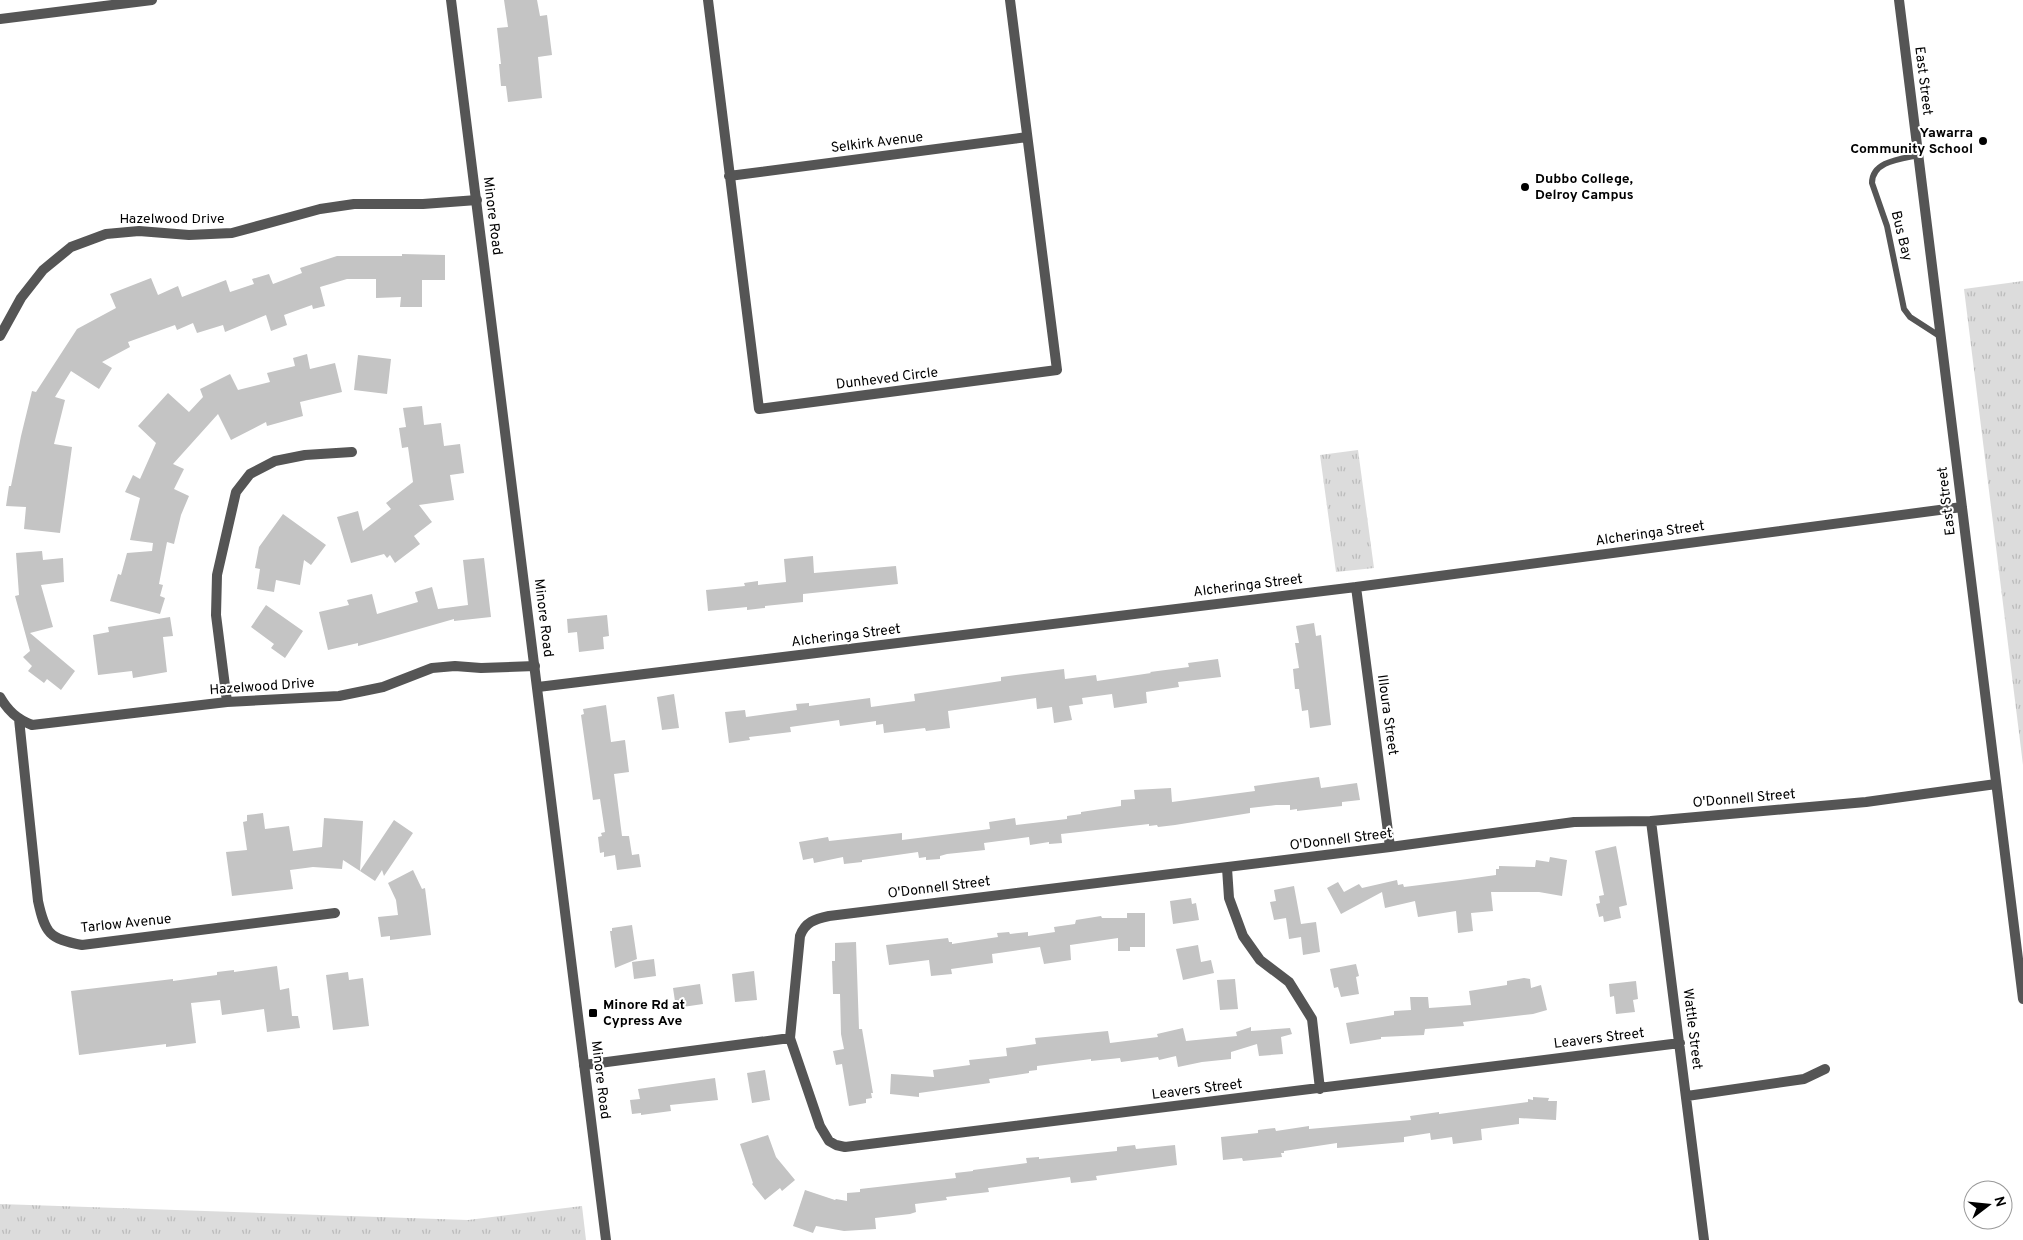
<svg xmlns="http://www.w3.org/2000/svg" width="2023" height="1240" font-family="Overpass,sans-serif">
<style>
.park{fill:url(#park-tufts)}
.building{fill:#c4c4c4}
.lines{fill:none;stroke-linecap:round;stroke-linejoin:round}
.service{stroke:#555;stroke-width:6}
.minor{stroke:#555;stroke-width:10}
.tertiary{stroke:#555;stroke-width:10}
.poi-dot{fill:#000;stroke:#fff;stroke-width:2}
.labels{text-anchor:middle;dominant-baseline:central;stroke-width:4;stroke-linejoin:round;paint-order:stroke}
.street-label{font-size:14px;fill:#000;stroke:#fff}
.poi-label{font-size:14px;font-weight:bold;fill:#000;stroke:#fff;text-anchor:start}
</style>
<defs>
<pattern id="park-tufts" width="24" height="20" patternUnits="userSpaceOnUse" patternTransform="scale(1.25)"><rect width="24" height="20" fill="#dcdcdc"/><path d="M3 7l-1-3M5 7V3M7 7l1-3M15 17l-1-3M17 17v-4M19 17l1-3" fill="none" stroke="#bbb"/></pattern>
</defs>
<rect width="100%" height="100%" fill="#fff"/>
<path class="park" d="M2023 281V765L1964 289Z
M1358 450 1374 568 1336 572 1320 455Z
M0 1204 468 1220 582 1206 586 1240H0Z"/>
<path class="building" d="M504 0H537L540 16 547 15 552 55 538 57 542 98 508 102 506 86H501L499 64H501L497 28 508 27Z
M402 254 445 255V280H422V307H400L401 297 376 298V279H347L320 287 325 306 313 309 312 305 284 315 287 325 271 331 266 315 225 332 223 325 197 333 193 323 177 330 175 325 128 342 130 347 102 362 112 368 99 389 71 371 55 397 65 400 54 444 72 447 60 533 24 529 26 507 6 506 9 486H11L21 436 32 391 36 392 77 329 116 308 110 294 151 278 158 295 178 286 182 297 226 280 230 292 254 284 252 279 269 274 273 284 302 273 300 268 337 256H402Z
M307 354 310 369 335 363 342 392 300 402 303 416 267 426 266 422 231 440 218 414 173 464 184 469 174 489 189 496 181 515 174 544 167 542 159 584 163 585 160 596 165 598 160 614 110 601 118 574 121 575 127 553 152 551 153 543 130 540 140 498 125 492 133 475 140 479 156 443 138 426 168 393 189 412 203 397 200 389 230 374 238 390 270 382 267 373 295 366 293 358Z
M358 355 391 359 387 394 354 390Z
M422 406 424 425 441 423 444 446 460 444 464 473 450 475 454 500 419 505 432 522 414 536 420 544 395 563 390 555 387 558 384 554 351 563 337 517 358 511 363 531 391 509 386 503 413 482 408 447 402 448 399 428 406 427 403 408Z
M283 514 326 545 311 565 304 560 300 585 276 580 274 592 257 589 260 569 255 568 259 547Z
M42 551 43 560 63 558 64 582 41 585 53 627 30 633 75 671 61 690 47 679 44 683 28 671 32 666 23 657 30 651 15 596 19 595 16 553Z
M813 556 814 573 896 566 898 584 803 594V602L765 606V608L747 610V607L708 611 706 590 745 586 744 583 758 581V585L786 582 784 559Z
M484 558 491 617 454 621V619L384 639 358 646V643L328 650 319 612 349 605 347 600 372 594 377 614 418 602 415 592 432 587 438 609 468 605 463 560Z
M266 605 303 631 285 658 271 648 274 644 251 627Z
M607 615 609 636 603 637 604 649 579 652 577 632 568 633 567 619Z
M170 617 173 636 163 637 167 672 133 678 132 671 98 675 93 635 109 632 108 627Z
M1314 623 1316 636 1321 635 1331 725 1310 728 1308 710 1302 711 1299 689H1295L1293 669 1299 668 1295 643H1299L1296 626Z
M1218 659 1221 677 1178 682 1179 687 1146 692 1147 703 1114 708 1112 694 1082 698 1083 704 1069 706 1072 720 1054 723 1052 707 1037 709 1036 698 948 711 950 728 926 731 925 728 884 733 883 724 876 725V721L840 726 839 720 790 727 791 732 749 737 750 740 729 743 725 712 745 710 746 717 797 710 796 704 809 703V706L870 698 871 707 915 701 914 694 1001 681V677L1064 669 1065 679 1096 675 1097 681 1151 673 1150 672 1189 667 1188 663Z
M674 694 679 728 662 730 657 697Z
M606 705 611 742 625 740 629 772 614 774 622 836H629L632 855 639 854 641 867 617 870 615 855 604 857V852L600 853 598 837 602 836 601 833 605 832 600 799 593 800 581 715 584 714 583 709Z
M1319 777 1321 788 1357 783 1360 800 1342 802V806L1297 811V809L1290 810V805H1276L1250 808V813L1175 825 1158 827 1157 825 1149 826V824L1061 834 1062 843 1049 844V842L1030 845 1029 837 984 843 985 850 947 854 940 856V859L926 860V857L919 858 918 852 862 860V862L844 864 843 857 814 863 813 858 803 860 799 842 828 837 829 841 902 833V840L990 829 989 822 1015 818 1016 825 1067 819V816L1081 814V812L1121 806V800L1135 799 1134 790 1171 788 1172 802 1255 791 1254 786Z
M263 813 265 829 289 826 293 851 322 847 324 818 363 821 360 871 343 860 342 869 313 867 290 870 293 889 232 896 226 852 247 850 243 822 247 821V815Z
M394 820 413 833 384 876 382 870 375 881 360 871Z
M1616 846 1627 905 1619 907 1621 918 1604 922 1603 916 1599 917 1596 904 1600 903 1599 896 1604 895 1595 851Z
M1550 857 1567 860 1562 896 1539 892H1491L1493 911 1471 913 1473 931 1458 933 1456 911 1418 917 1415 901 1385 908 1382 892 1341 914 1327 888 1338 882 1344 892 1359 884 1362 888 1397 880 1398 885 1403 884 1404 887 1460 880 1496 875V869H1499V866L1535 867 1536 860 1549 862Z
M413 870 422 889 425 888 431 935 390 940V936L381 937 378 917 398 915 396 900 388 883Z
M1294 886 1301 924 1316 922 1320 952 1303 955 1301 937 1289 939 1286 918 1274 920 1270 902 1276 901 1274 890Z
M1191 898 1192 904 1196 903 1199 920 1173 924 1170 901Z
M1127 913H1145V947H1130V951H1118V938L1070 945 1071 960 1044 964 1040 947 992 954 993 963 951 969 952 974 931 976 929 960 889 965 886 945 948 938 949 942H952V944L998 937 997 933 1009 932 1010 934 1028 932V936L1055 932 1054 927 1075 924 1076 920 1101 916 1102 918H1127Z
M632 925 637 959 615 968 610 931H612V928Z
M856 942 859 1029H862L873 1093H871L872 1098 866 1099V1103L849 1106 842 1064 836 1065 833 1051 844 1049 841 1034 840 994H833L832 961H835V943Z
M1198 945 1201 962 1211 960 1214 973 1183 980 1176 949Z
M654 959 656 976 634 979 632 962Z
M1356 964 1359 976 1356 977 1359 994 1341 997 1338 987 1334 988 1330 969Z
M277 966 280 990 289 988 292 1016H298L300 1028 267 1032 264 1009 222 1015 220 1000 191 1003 196 1043 166 1047V1044L79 1055 71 991 173 979V981L217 975V972L234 970V972Z
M754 971 757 1000 735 1002 732 974Z
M348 972 349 980 363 978 369 1026 333 1030 326 975Z
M1524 978 1530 979 1531 988 1541 985 1547 1010 1533 1014 1463 1022 1464 1026 1425 1029 1424 1035 1381 1037V1039L1350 1044 1346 1023 1394 1015V1011L1411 1010 1410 997H1428L1429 1008 1471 1005 1469 991 1507 985V981Z
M1235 979 1238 1009 1220 1010 1217 980Z
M1636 981 1638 999 1633 1000 1635 1012 1616 1014 1614 996 1610 997 1609 984Z
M700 984 703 1004 676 1008 673 988Z
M1251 1027V1031L1290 1028 1292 1034 1281 1037 1283 1054 1259 1056 1257 1044 1231 1052V1059L1202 1062 1178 1067 1176 1056 1159 1060 1158 1057 1121 1062 1120 1058 1091 1061V1059L1037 1066V1070L1029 1071V1073L989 1079 990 1083 919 1093V1097L890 1094 891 1074 934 1077 933 1070 970 1065 969 1060 1007 1056 1006 1048 1036 1044 1035 1038 1108 1031 1110 1043 1158 1037 1157 1034 1183 1028 1186 1041 1237 1036 1236 1032Z
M765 1070 770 1100 752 1103 747 1073Z
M715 1078 718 1100 670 1105 671 1111 641 1115V1113L632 1114 630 1100 640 1099 638 1089Z
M1533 1097 1549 1098 1548 1101H1557L1556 1120 1519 1118V1124L1481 1129 1482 1140 1453 1144 1452 1137 1431 1140 1430 1133 1404 1137V1142L1337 1148V1143L1284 1151V1153H1281L1282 1157 1243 1161 1242 1158 1223 1160 1221 1137 1258 1133V1130L1275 1128 1276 1131 1309 1126V1129L1411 1120 1410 1116 1439 1112V1114L1528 1102V1099L1533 1100Z
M768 1135 776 1157 795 1180 782 1191 780 1188 765 1200 752 1184 753 1183 740 1144Z
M1135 1145 1136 1149 1175 1145 1177 1165 1096 1176 1097 1180 1071 1183 1070 1177 988 1188 989 1192 946 1197 947 1200 915 1204 916 1212 910 1214 875 1218 876 1229 844 1231 816 1226 813 1233 793 1226 805 1190 835 1200 836 1199 847 1201V1193L860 1192V1189L956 1178 955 1173 973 1171V1170L1027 1163 1026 1158 1039 1157V1159L1117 1151V1147Z"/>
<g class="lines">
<path class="service" d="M1919 155C1901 159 1872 161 1872 183L1887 226 1904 309 1910 317 1941 337"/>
<path class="minor" d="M708 0 759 409 1057 370 1010 0
M1899 0 2023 999
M0 19 152 0
M729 176 1027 137
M0 336 21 298 43 270 71 247 106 234 139 231 189 235 232 233 320 209 354 204H423L477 200
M1356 587 1390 847
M538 687 1356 587 1962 507
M0 697C8 711 17 719 32 725L227 702 339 696 383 687 432 668 455 666 481 668 535 666
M227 702 216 615 217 575 236 492 250 474 275 461 305 455 352 452
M19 719 38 901C45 933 49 939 82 945L335 913
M1651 821 1704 1240
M1227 868 1229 898 1243 936 1260 960 1289 982 1312 1019 1320 1089
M1680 1043 845 1147 836 1145 829 1141 820 1126 790 1038 800 936C805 922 815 919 829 916L1390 847 1574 822 1651 821 1866 802 1996 784
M584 1065 790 1038
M1687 1096 1804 1079 1825 1069"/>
<path class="tertiary" d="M451 0 606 1240"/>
</g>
<g class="poi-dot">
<circle cx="1983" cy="141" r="5"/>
<circle cx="1525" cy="187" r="5"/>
<rect x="588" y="1008" width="10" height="10" rx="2.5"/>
</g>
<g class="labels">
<g class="street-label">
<text transform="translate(1923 81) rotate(83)">East Street</text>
<text transform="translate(877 143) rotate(-7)">Selkirk Avenue</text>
<text transform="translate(492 216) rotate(83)">Minore Road</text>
<text x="172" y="219">Hazelwood Drive</text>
<text transform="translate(1901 236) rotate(76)">Bus Bay</text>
<text transform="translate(887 379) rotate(-7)">Dunheved Circle</text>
<text transform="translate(1947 501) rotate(-97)">East Street</text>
<text transform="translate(1650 534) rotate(-8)">Alcheringa Street</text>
<text transform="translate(1248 586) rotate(-7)">Alcheringa Street</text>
<text transform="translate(543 618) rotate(83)">Minore Road</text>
<text transform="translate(846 636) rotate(-7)">Alcheringa Street</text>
<text transform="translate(262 687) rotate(-4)">Hazelwood Drive</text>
<text transform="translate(1387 715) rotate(82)">Illoura Street</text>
<text transform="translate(1744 799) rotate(-5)">O'Donnell Street</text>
<text transform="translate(1341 840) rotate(-7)">O'Donnell Street</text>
<text transform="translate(939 888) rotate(-7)">O'Donnell Street</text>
<text transform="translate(126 924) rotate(-6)">Tarlow Avenue</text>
<text transform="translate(1692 1029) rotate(83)">Wattle Street</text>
<text transform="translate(1599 1039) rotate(-7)">Leavers Street</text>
<text transform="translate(600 1080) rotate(83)">Minore Road</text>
<text transform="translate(1197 1090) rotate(-7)">Leavers Street</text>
</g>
<g class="poi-label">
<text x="1973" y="133" text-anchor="end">Yawarra<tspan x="1973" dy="16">Community School</tspan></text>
<text x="1535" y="179">Dubbo College,<tspan x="1535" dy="16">Delroy Campus</tspan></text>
<text x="603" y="1005">Minore Rd at<tspan x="603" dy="16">Cypress Ave</tspan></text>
</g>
</g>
<g transform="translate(1988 1205) rotate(74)"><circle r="24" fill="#ffffff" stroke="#999999"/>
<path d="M0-4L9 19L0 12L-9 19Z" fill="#000000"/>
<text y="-8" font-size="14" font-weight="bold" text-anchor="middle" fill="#000000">N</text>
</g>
</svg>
